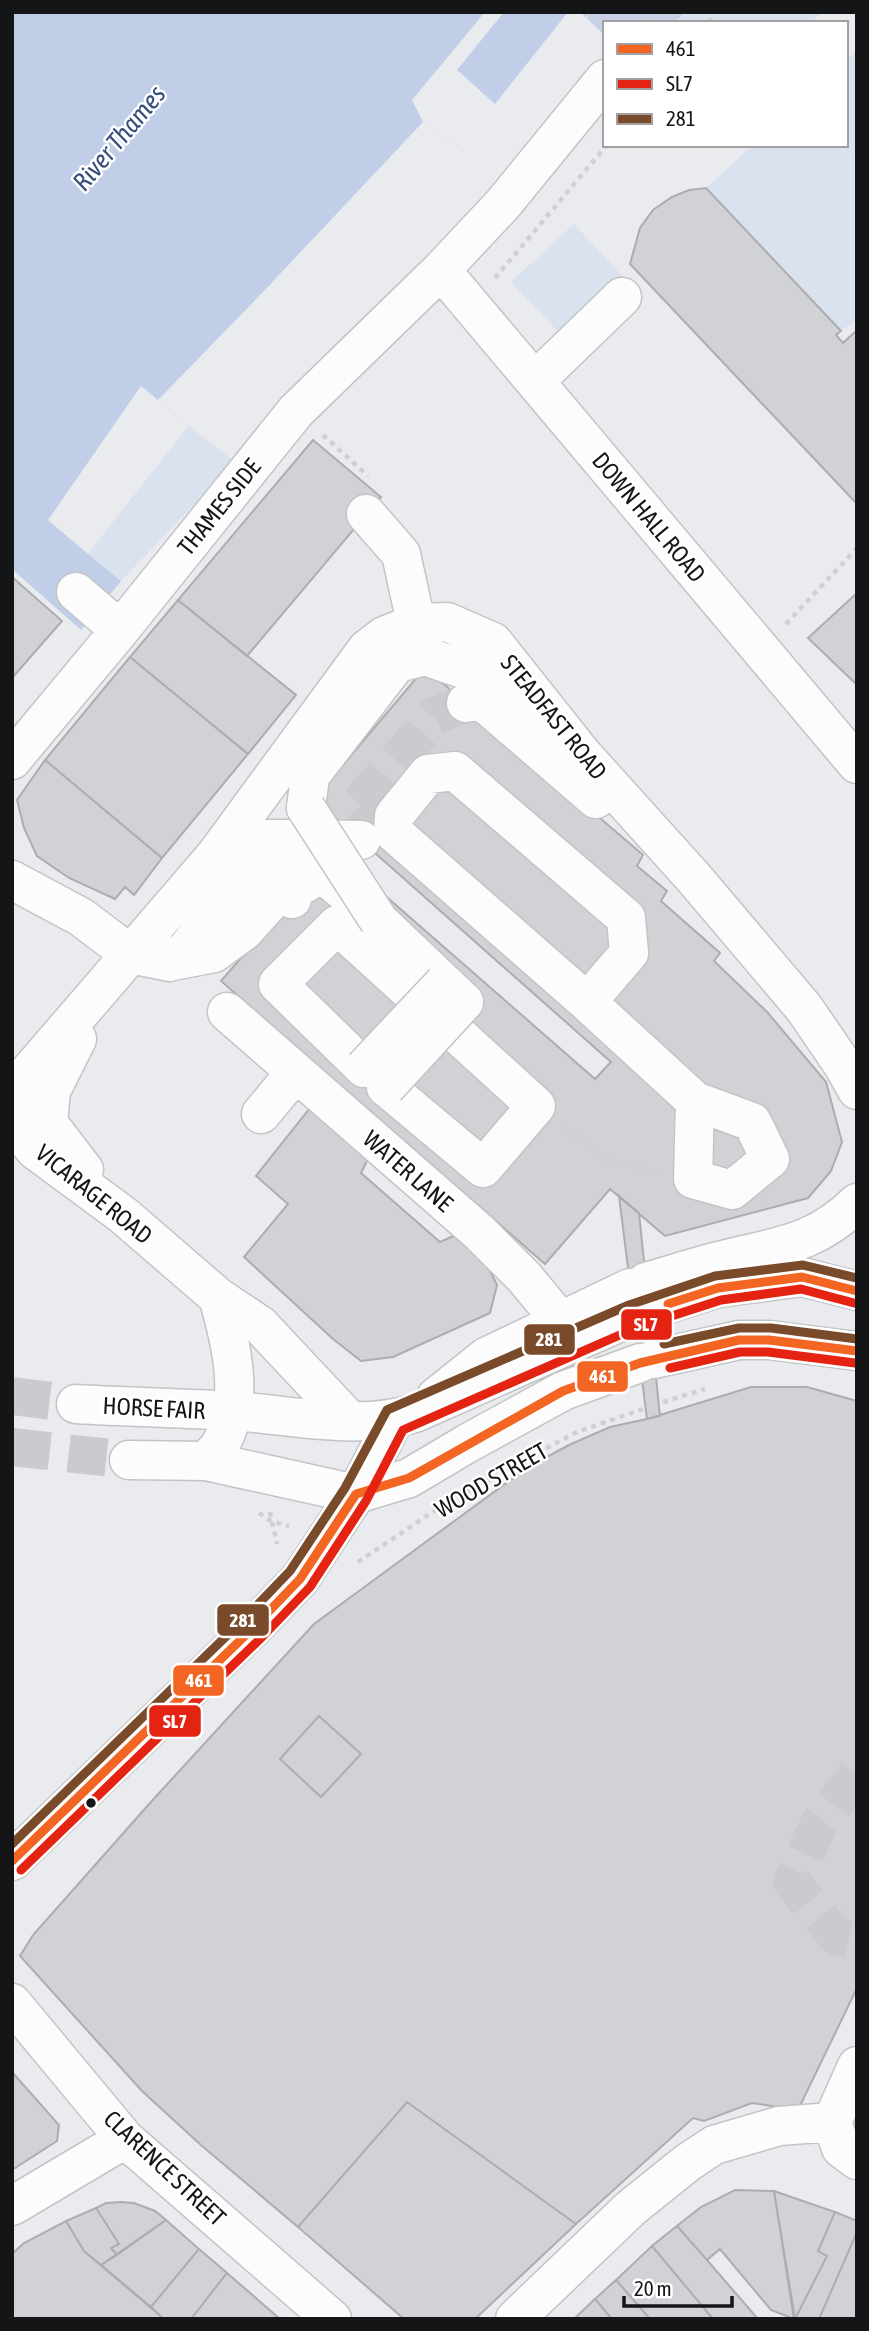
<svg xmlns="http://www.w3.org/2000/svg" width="869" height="2331" font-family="'Asap Condensed',sans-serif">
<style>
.green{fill:#dae1ef}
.forest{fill:#c6d1e5}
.water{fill:#c0cee8}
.pier{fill:#e9ebee}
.building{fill:#d1d2d5;stroke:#acadaf;stroke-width:2}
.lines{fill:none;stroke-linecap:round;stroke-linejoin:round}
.minor-tunnel{stroke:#c9cbce;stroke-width:38;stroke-dasharray:38 19;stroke-linecap:butt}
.major-tunnel{stroke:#c9cbce;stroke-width:38;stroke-dasharray:38 19;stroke-linecap:butt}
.minor-casing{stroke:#c2c4c6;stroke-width:41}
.major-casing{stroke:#c2c4c6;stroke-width:41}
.path{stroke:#d0d0d1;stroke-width:4.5;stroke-dasharray:5 5;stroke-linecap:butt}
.minor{stroke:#fcfcfc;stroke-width:38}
.major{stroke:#fcfcfc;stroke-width:38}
.minor-bridge-casing{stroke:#c2c4c6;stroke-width:41;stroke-linecap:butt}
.minor-bridge{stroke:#fcfcfc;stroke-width:38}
.bus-1-casing{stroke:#fff;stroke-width:14}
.bus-2-casing{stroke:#fff;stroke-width:14}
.bus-3-casing{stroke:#fff;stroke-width:14}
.bus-1{stroke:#f26522;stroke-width:9}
.bus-2{stroke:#e42313;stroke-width:9}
.bus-3{stroke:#7a4b2a;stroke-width:9}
.bus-dot{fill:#141517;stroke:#fff;stroke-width:2.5}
.labels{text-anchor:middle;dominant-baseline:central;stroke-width:5;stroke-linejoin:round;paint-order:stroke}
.street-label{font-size:24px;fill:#141517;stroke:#fff}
.water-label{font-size:26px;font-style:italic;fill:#364d7d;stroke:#fff}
.line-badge{stroke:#fff;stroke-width:2.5}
.badge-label{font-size:19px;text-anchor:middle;font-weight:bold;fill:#fff}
</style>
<rect width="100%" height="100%" fill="#e9ebee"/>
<path class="green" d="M591 12H823L809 23H605V35L587 19Z
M857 51V319L841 331 706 188 753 145H846V61Z
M574 224 626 280 565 339 511 282Z
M189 426 235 462 121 581 88 554Z"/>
<path class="forest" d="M591 12H684L675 23H605V35L587 19Z"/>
<path class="water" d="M12 12H591L465 152 423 122 263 292 158 400 189 426 88 554 121 581 81 630 12 569Z"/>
<path class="pier" d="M485 12H504L457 70 495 104 568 12H580L590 21 488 148 468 154 423 122 412 100Z
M141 386 189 426 88 554 48 520Z"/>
<path class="building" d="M706 188 841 331 836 335 843 343 857 330V504L630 264 640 228 653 210 672 197 689 190Z
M313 440 381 497 247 656 178 600Z
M12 577 62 621 12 678Z
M857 593V685L808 638Z
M178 600 296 695 248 754 130 657Z
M130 657 248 754 162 858 45 760Z
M425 668 643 855 637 866 667 891 661 901 720 953 714 961 768 1013 826 1082 842 1142 831 1171 808 1198 665 1236 610 1189 545 1264 221 981 334 851 595 1079 611 1062 314 799Z
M45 760 162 858 134 895 125 887 115 899 69 878 37 856 24 828 17 800Z
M310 1108 370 1155 361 1173 440 1242 460 1233 485 1260 497 1285 490 1313 393 1357 361 1361 333 1339 244 1257 288 1204 256 1176Z
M619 1196 639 1213 660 1416 647 1419Z
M751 1387H807L857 1401V1988L798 2110 752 2103 704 2121 693 2118 576 2224 407 2102 298 2227 202 2146 142 2091 20 1956 33 1935 150 1803 314 1624 528 1467 569 1445 610 1427 647 1419Z
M319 1716 361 1754 321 1797 280 1759Z
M12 2072 59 2125 57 2141 12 2170Z
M407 2102 576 2224 475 2319H404L298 2227Z
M735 2190 774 2191 794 2319 771 2310 720 2249 707 2260 677 2226 701 2207Z
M774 2191 835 2212 818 2251 827 2256 795 2319Z
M121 2202 134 2203 155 2211 166 2220 117 2255 111 2248 119 2244 96 2208 106 2203Z
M96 2208 119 2244 111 2248 117 2255 101 2265 84 2251 66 2221Z
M835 2212 857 2221V2232L819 2319H795L827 2256 818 2251Z
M166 2220 199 2249 151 2307 101 2265Z
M66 2221 84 2251 164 2319H12V2254L24 2243Z
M677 2226 707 2260 758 2319H713L652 2246Z
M857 2232V2319H819Z
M652 2246 713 2319H650L616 2280Z
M199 2249 227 2273 191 2319H164L151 2307Z
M227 2273 280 2319H191Z
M616 2280 650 2319H612L595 2299Z
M595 2299 612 2319H573L575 2318Z"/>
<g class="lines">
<path class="minor-tunnel" d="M378 843 348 817 435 716 466 703
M857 1775 820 1822 792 1882 836 1936 857 1940"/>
<path class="major-tunnel" d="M12 1396 76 1404
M12 1447 129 1460"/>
<defs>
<path id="minor" d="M441 270 857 764
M535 381 622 297
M366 514 401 554 416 623
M76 592 120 630
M466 703 480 699 596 799
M12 760 120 630 296 411 441 270 503 204 605 79
M455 771 626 918 629 953 587 1002 393 832 394 816 428 774Z
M306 808 310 776 397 663 425 656 489 678 527 708
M297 839 361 840
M215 856 247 839H291L318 870 379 921 464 1002
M12 880 81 917 130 954 169 962 187 949 217 907 246 875 275 866 306 883
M173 961 214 953 244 931 281 890 292 899
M587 1002 695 1101 752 1122 770 1159 732 1190 693 1179 695 1101
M227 1012 479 1232 524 1277 577 1341
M77 1039 51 1091 48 1123 84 1170
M364 1068 278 984 337 925 536 1106 483 1168 386 1087
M261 1114 295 1073
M646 1282C671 1275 695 1267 719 1261 776 1246 813 1246 857 1203
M436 1397 486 1357 630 1288
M350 1421 260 1325 218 1297 123 1215 35 1150 13 1123 29 1072 215 856 367 649 384 636 416 623 447 622 493 642 582 754 693 877 804 1008 843 1065 857 1090
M206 1461C210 1456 216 1451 220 1445 246 1401 231 1342 218 1297
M12 1861 253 1628 300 1579 356 1494 394 1420
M12 2003 125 2139 332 2319
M832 2122 857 2066
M832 2122 841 2148 857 2160
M12 2206 125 2139
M515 2319 631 2208 687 2163 714 2145 779 2126 832 2122"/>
<path id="major" d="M649 1310 718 1288 802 1277 857 1291
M654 1359 739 1340H769L857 1351
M76 1404C128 1407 180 1408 233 1411 292 1415 358 1431 415 1413L634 1316
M129 1460 206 1461 356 1494 409 1478 468 1443 563 1391 640 1363"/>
</defs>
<use href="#minor" class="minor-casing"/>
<use href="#major" class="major-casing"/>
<path class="path" d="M649 23 657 12
M710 23 711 12
M495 278 607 145
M323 435 368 476
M786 624 857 548
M564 1127 610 1161 658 1171
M663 1402 705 1389
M270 1512 277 1544
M259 1513 271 1521 289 1526
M358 1562 431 1513 516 1464 577 1432 643 1409"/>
<use href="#minor" class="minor"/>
<use href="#major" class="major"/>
<defs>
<path id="minor-bridge" d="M306 808 379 921
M364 1068 444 983
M386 1087 464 1002"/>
</defs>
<use href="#minor-bridge" class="minor-bridge-casing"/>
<use href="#minor-bridge" class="minor-bridge"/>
<defs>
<path id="bus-1" d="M668 1304 718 1288 802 1277 857 1291
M12 1861 253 1628 300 1579 356 1494 409 1478 563 1391 640 1363 739 1340H769L857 1351"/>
<path id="bus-2" d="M670 1368 740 1352H768L855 1363
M21 1870 262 1637 310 1587 366 1501 403 1430 638 1327 721 1300 801 1289 854 1303"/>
<path id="bus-3" d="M664 1344 739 1328H771L857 1339
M12 1844 244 1619 290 1571 345 1488 387 1410 629 1305 715 1276 803 1265 857 1278"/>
</defs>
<use href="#bus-1" class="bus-1-casing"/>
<use href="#bus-2" class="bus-2-casing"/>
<use href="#bus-3" class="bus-3-casing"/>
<use href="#bus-1" class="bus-1"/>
<use href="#bus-2" class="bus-2"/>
<use href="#bus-3" class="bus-3"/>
</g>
<circle class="bus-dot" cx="91" cy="1803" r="6"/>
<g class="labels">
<g class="street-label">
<text transform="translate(219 507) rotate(-51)">THAMES SIDE</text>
<text transform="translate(649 517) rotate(50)">DOWN HALL ROAD</text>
<text transform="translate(554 717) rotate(51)">STEADFAST ROAD</text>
<text transform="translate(408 1171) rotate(41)">WATER LANE</text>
<text transform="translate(94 1194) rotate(39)">VICARAGE ROAD</text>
<text transform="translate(154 1408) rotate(3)">HORSE FAIR</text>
<text transform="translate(491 1480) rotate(-30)">WOOD STREET</text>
<text transform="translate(165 2168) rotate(43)">CLARENCE STREET</text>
</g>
<g class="water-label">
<text transform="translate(119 138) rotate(-50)">River Thames</text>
</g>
</g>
<g class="line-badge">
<rect x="620" y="1308" width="53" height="33" rx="7" fill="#e42313"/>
<rect x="523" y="1323" width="53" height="33" rx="7" fill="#7a4b2a"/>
<rect x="576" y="1360" width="53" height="33" rx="7" fill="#f26522"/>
<rect x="216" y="1603" width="54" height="34" rx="7" fill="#7a4b2a"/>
<rect x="172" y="1664" width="53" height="33" rx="7" fill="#f26522"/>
<rect x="148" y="1704" width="54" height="34" rx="7" fill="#e42313"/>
</g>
<g class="badge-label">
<text x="646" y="1331">SL7</text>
<text x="549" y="1346">281</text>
<text x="603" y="1383">461</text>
<text x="243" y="1627">281</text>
<text x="199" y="1687">461</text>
<text x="175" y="1728">SL7</text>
</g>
<rect width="869" height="2331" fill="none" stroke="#141517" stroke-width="28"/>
<rect x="603" y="21" width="245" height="126" fill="#ffffff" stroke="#a1a1a2" stroke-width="2"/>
<rect x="617" y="44" width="35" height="10" fill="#f26522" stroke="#a1a1a2" stroke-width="2"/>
<text x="666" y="56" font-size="21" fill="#141517">461</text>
<rect x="617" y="79" width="35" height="10" fill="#e42313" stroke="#a1a1a2" stroke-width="2"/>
<text x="666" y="91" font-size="21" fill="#141517">SL7</text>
<rect x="617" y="114" width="35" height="10" fill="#7a4b2a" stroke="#a1a1a2" stroke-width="2"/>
<text x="666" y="126" font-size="21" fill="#141517">281</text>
<path d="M624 2296v10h108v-10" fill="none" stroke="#141517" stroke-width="3.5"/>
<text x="634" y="2296" font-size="21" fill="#141517" stroke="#ffffff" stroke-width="5" paint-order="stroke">20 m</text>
</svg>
